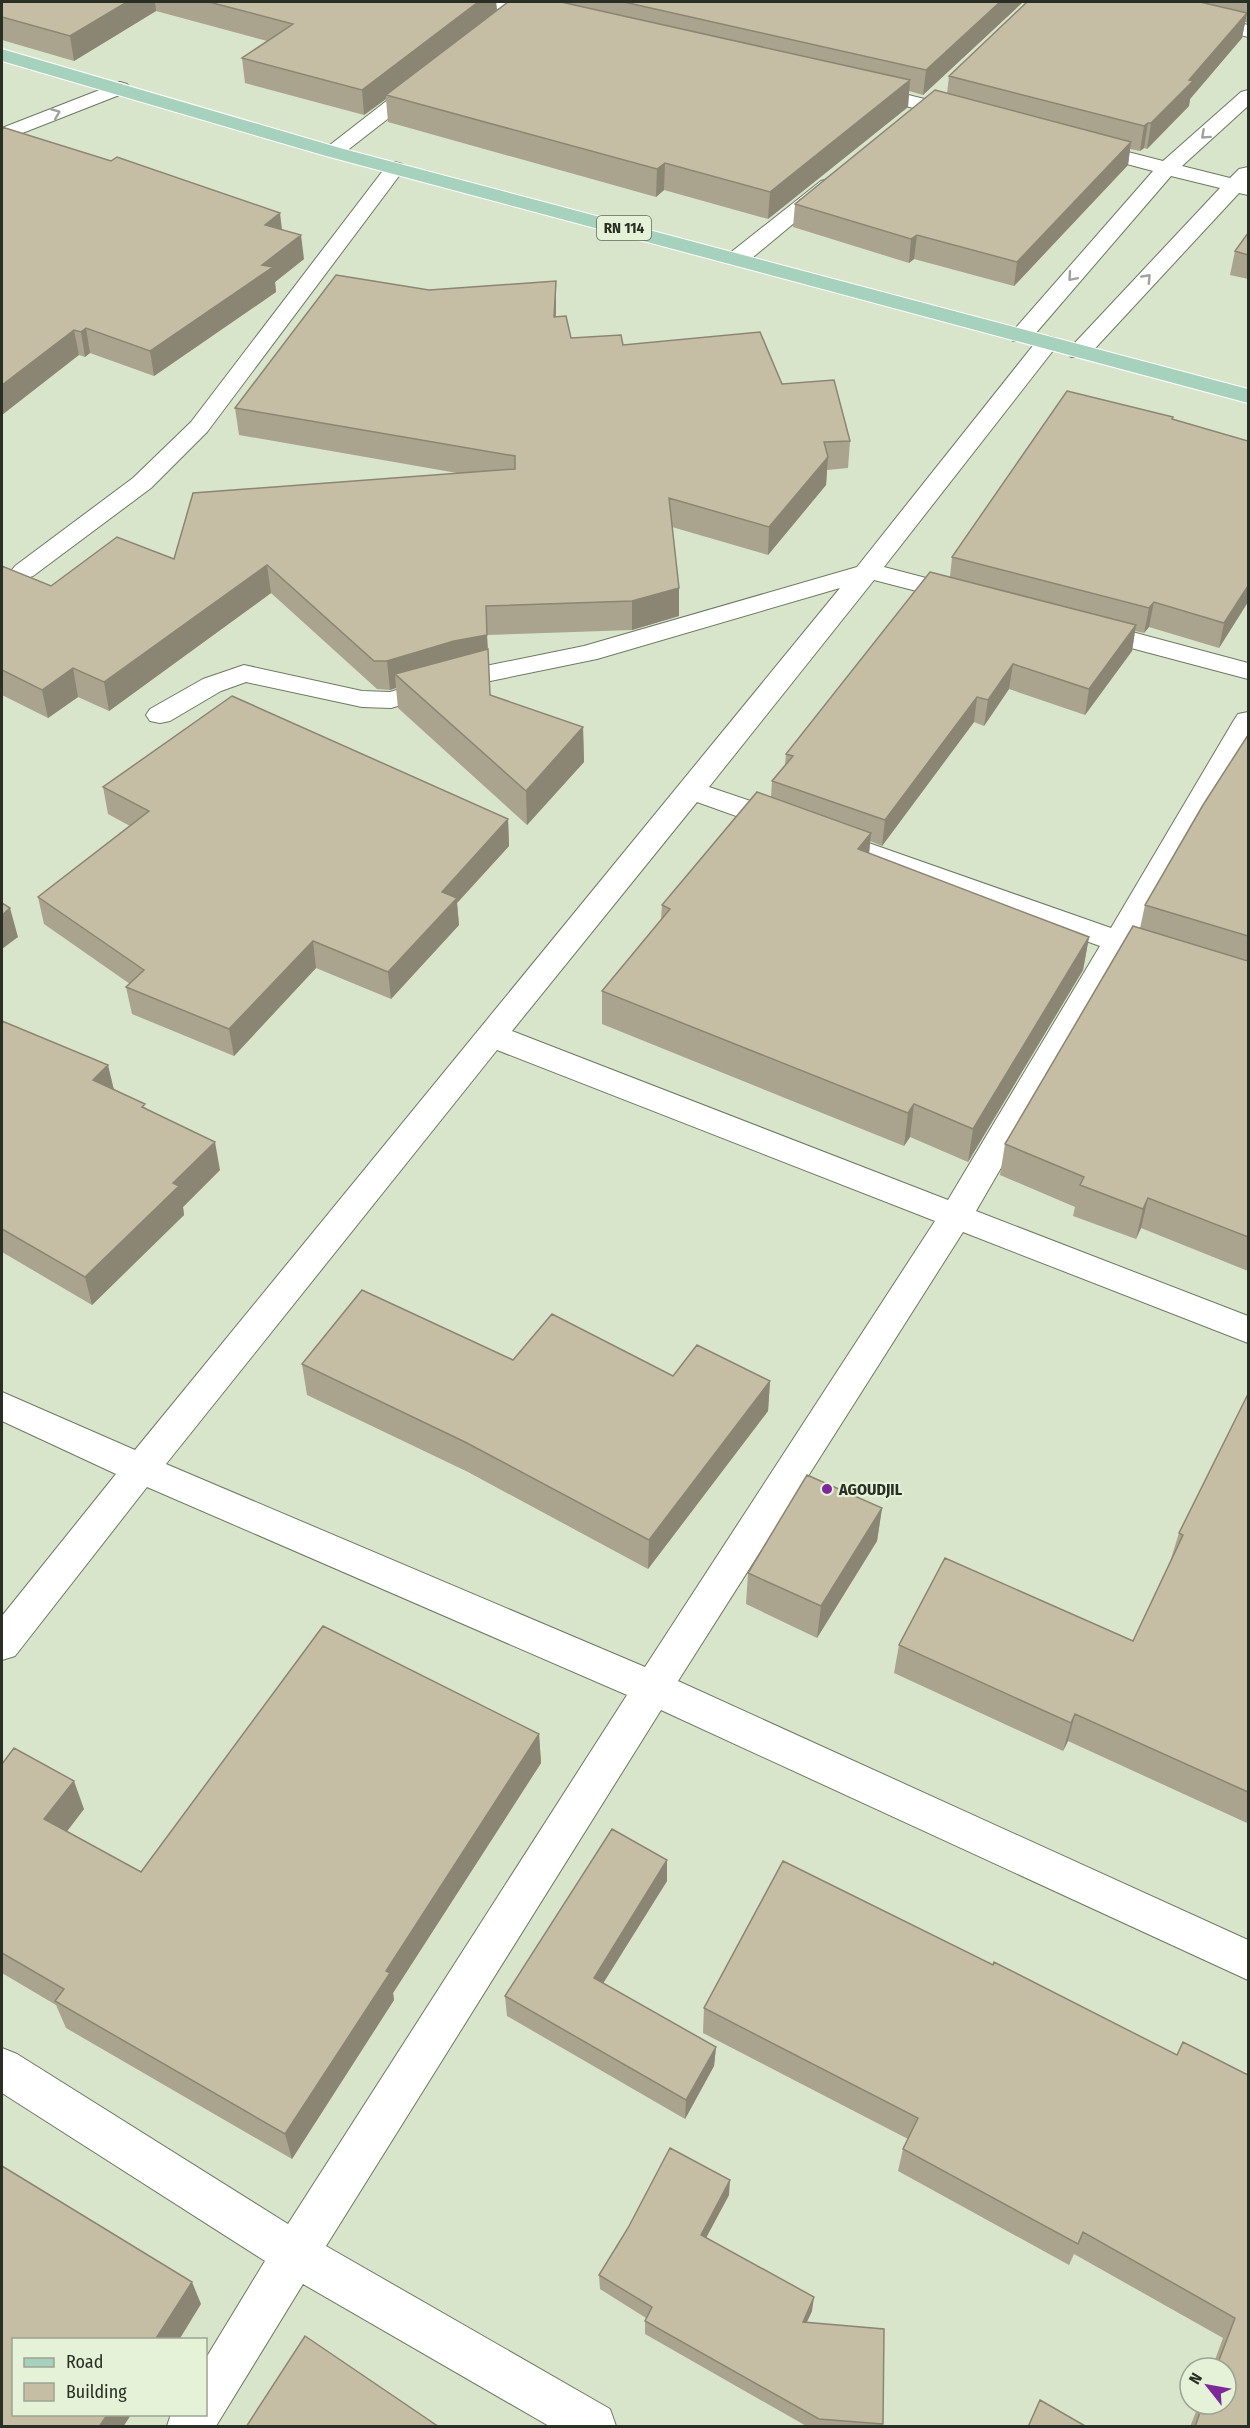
<svg xmlns="http://www.w3.org/2000/svg" width="1250" height="2428" font-family="'Fira Sans Condensed',sans-serif">
<style>
.lines{fill:none;stroke-linecap:round;stroke-linejoin:round}
.minor-casing{stroke:#6e7962;stroke-width:2}
.major-casing{stroke:#fff;stroke-width:2}
.minor{fill:#fff;fill-rule:evenodd}
.major{fill:#a6d1bc;fill-rule:evenodd}
.wall{fill:#aaa38d}
.shaded-wall{fill:#8b8573}
.building{fill:#c6bea4;stroke:#8b8573;stroke-width:1.5}
.oneway{stroke:#9fa19d}
.poi-dot{fill:#7e2998;stroke:#e6f2d8;stroke-width:2}
.labels{text-anchor:middle;dominant-baseline:central;stroke-width:4.5;stroke-linejoin:round;paint-order:stroke}
.shield{fill:#e6f2d8;stroke:#626a5b;stroke-width:1.5}
.shield-label{font-size:15px;font-weight:bold;fill:#2a2f25}
.poi-label{font-size:16px;font-weight:bold;fill:#2a2f25;stroke:#e6f2d8;text-anchor:start}
</style>
<rect width="100%" height="100%" fill="#d9e5cb"/>
<g class="lines">
<defs>
<path id="minor" d="M477 2H508L552 12 555 16 545 22 479 6Z
M1125 2H1155L1248 25V37L1127 6Z
M423 76 430 78 433 82 430 86 340 156H326L323 152 326 148 416 78Z
M120 82 127 84 130 88 127 92 2 141V128Z
M864 84 969 110 972 114 969 118 962 120 857 94 854 90 857 86Z
M1248 90V106L1182 166 1230 178 1239 169 1248 167V195L1239 193 1087 357H1071L1067 352 1071 347 1220 188 1171 176 1029 341H1013L1010 336 1013 331 1153 171 1078 151 1075 147 1078 143 1085 141 1163 161 1241 92Z
M395 162 402 164 405 168 207 432 151 488 33 576 24 579 15 576 11 571 15 566 133 478 191 422 388 164Z
M828 179 835 181 839 185 835 189 746 263H730L727 258 730 253 821 181Z
M1047 336 1055 338 1058 343 1055 348 884 567 972 590 976 595 972 600 963 603 874 580 709 787 795 816 799 823 795 830 785 832 775 830 697 802 512 1031 948 1200 1100 946 823 848 819 841 823 834 833 832 843 834 1111 928 1234 720 1238 714 1248 712V743L1136 936 1146 940 1150 947 1146 954 1135 957 1125 954 976 1211 1248 1316V1343L963 1232 678 1681 1248 1940V1980L661 1710 326 2246 610 2409 616 2426H549L303 2284 216 2426H167L171 2414H206V2358L265 2261 2 2093V2048L17 2054 288 2224 627 1695 147 1487 15 1656 2 1660V1616L116 1474 2 1421V1392L135 1450 840 588 597 659 461 687 391 708 362 707 246 682 221 691 170 721 160 723 150 721 146 715 150 709 203 679 244 665 362 691 390 692 456 672 584 646 857 567 1039 338ZM497 1050 935 1221 645 1667 166 1464Z
M1091 621 1248 663V679L1082 635 1078 629 1082 623Z"/>
<path id="major" d="M2 49 340 148 1248 389V403L326 156 2 61Z"/>
</defs>
<use href="#minor" class="minor-casing"/>
<use href="#major" class="major-casing"/>
<use href="#minor" class="minor"/>
<use href="#major" class="major"/>
</g>
<path class="wall" d="M2 2H496L497 10 508 2H1023L923 95 909 91 908 107 768 219 664 190 656 197 388 122 386 99 364 115 245 83 242 58 267 41 156 11 74 61 2 40Z
M1027 2H1248V23L1245 22 1242 38 1190 99 1189 106 1147 149 1144 148 1140 151 1130 149 1128 165 1014 286 914 259 909 263 793 227 795 204 947 94 949 76Z
M2 127 282 229 304 259 275 282 276 292 154 376 90 353 85 357 79 355Z
M1248 233V279L1230 275 1235 251Z
M556 281V317L571 338 623 345 782 384 850 441 848 468 827 470 826 485 768 555 672 527 679 616 632 630 487 635 490 695 583 727 584 762 527 825 398 708 396 688 390 690 377 689 271 593 109 711 78 697 48 718 2 695V566L51 586 174 559 457 473 239 435 235 408 429 290Z
M1173 419 1248 602 1219 648 1149 627 1144 633 1135 631 1132 651 1085 715 1009 689 984 726 974 722 882 846 870 841 869 853 1089 937 1083 970 968 1162 910 1137 904 1146 602 1024V991L661 920 662 905 771 797 772 781 785 765 786 754 950 577 952 557Z
M1248 735V1271L1141 1228 1136 1239 1073 1216 1075 1207 1000 1175 1005 1144 1140 928 1145 905Z
M103 787 508 819 509 846 457 903 459 925 391 999 316 968 234 1056 132 1014 126 987 130 984 44 924 38 897 130 826 108 814Z
M2 1021 146 1108 220 1170 183 1207 184 1215 92 1305 2 1252Z
M513 1360 673 1376 770 1381 768 1411 648 1569 468 1472 307 1395 302 1364Z
M1248 1394V1820L1247 1823 1068 1741 1063 1751 894 1673 899 1645 1133 1641 1170 1562 1179 1533Z
M882 1508 877 1541 817 1638 746 1604 748 1573Z
M539 1734 541 1763 393 1993 394 2000 292 2159 66 2028 56 2005 2 1973V1764L84 1809 67 1831 141 1872Z
M667 1860V1881L603 1983 716 2047 714 2066 685 2119 507 2016 505 1996Z
M704 2008 1177 2055 1248 2075V2427H1190L1199 2404H1226V2368H1212L1223 2338 1074 2254 1069 2265 898 2171 903 2149 908 2139 703 2033Z
M729 2195 706 2238 812 2311 807 2322 883 2424V2427H808L645 2334V2321L646 2318 600 2289 599 2275Z"/>
<path class="shaded-wall" d="M127 2H155L156 11 74 61 70 36Z
M478 2H496L497 12 386 95V99L364 115 362 90Z
M1000 2H1023L923 95 926 70Z
M1247 13 1242 38 1190 99 1189 106 1147 149 1151 123Z
M910 80 908 107 768 219 770 192Z
M1148 123 1144 148 1140 151 1144 126Z
M1131 142 1128 165 1014 286 1017 262Z
M665 163 664 190 656 197 657 169Z
M280 213 283 238 265 225Z
M301 235 304 259 275 282 276 292 154 376 150 351Z
M917 235 914 259 909 263 911 239Z
M556 281V308L554 344V317Z
M86 328 90 353 85 357 81 332Z
M74 330 79 355 2 415V385Z
M828 457 826 485 768 555 769 527Z
M267 565 271 593 109 711 104 682Z
M1248 586V602L1219 648 1224 623Z
M679 588V616L632 630V601Z
M1154 602 1149 627 1144 633 1149 608Z
M1136 625 1132 651 1085 715 1089 689Z
M487 635 492 729 395 674 396 688 390 690 387 661 454 641Z
M1013 664 1009 689 984 726 988 700Z
M73 668 78 697 48 718 42 690Z
M977 697 974 722 882 846 885 820Z
M583 727 584 762 527 825 526 791Z
M508 819 509 846 457 903 459 925 391 999 388 972 442 892Z
M871 833 868 865 858 849Z
M10 908 18 937 2 949V915Z
M1089 937 1083 970 968 1162 973 1129Z
M313 941 316 968 234 1056 229 1029Z
M108 1065 115 1094 93 1080Z
M914 1104 910 1137 904 1146 908 1113Z
M215 1142 220 1170 183 1207 184 1215 92 1305 85 1277 173 1183Z
M1148 1198 1141 1228 1136 1239 1143 1209Z
M770 1381 768 1411 648 1569 649 1540Z
M882 1508 877 1541 817 1638 821 1606Z
M1075 1714 1068 1741 1063 1751 1071 1723Z
M539 1734 541 1763 393 1993 394 2000 292 2159 285 2134 386 1971Z
M74 1781 84 1809 55 1847 44 1819Z
M667 1860V1881L594 1998V1978Z
M716 2047 714 2066 685 2119 686 2100Z
M730 2180 729 2195 700 2249 701 2235Z
M192 2282 201 2304 179 2340H155Z
M814 2297 812 2311 800 2336 803 2322Z
M107 2415H131L123 2427H99Z"/>
<path class="building" d="M2 2H127L70 36 2 17Z
M209 2H478L362 90 242 58 293 24Z
M508 2H561L910 80 770 192 665 163 657 169 386 95Z
M624 2H1000L926 70Z
M1027 2H1200L1247 13 1189 80 1193 81 1151 123H1148L1144 126 949 76Z
M935 90 1131 142 1017 262 917 235 911 239 795 204Z
M2 127 111 161 117 157 280 213 265 225 301 235 262 265 273 267 150 351 86 328 81 332 74 330 2 385Z
M1248 233V255L1235 251Z
M336 275 429 290 556 281 554 317 566 316 571 338 621 335 623 345 760 332 782 384 834 380 850 441 824 442 828 457 769 527 669 498 679 588 632 601 486 606 487 635 454 641 387 661H374L267 565 104 682 73 668 42 690 2 670V566L51 586 117 537 174 559 193 493 515 469V456L235 408Z
M1067 391 1173 417 1172 419 1248 441V586L1224 623 1154 602 1149 608 952 557Z
M930 572 1136 625 1089 689 1013 664 988 700 977 697 885 820 772 781 793 756 786 754Z
M488 649 490 695 583 727 526 791 395 674Z
M232 696 508 819 442 892 457 898 388 972 313 941 229 1029 126 987 144 970 38 897 149 811 103 787Z
M1248 735V936L1145 905 1203 805Z
M757 792 871 833 858 849 1089 937 973 1129 914 1104 908 1113 602 991 670 909 662 905Z
M2 903 10 908 2 915Z
M1133 926 1248 961V1237L1148 1198 1143 1209 1080 1185 1084 1177 1005 1144Z
M2 1021 108 1065 93 1080 145 1104 142 1107 215 1142 173 1183 179 1186 85 1277 2 1229Z
M362 1290 513 1360 552 1314 673 1376 697 1345 770 1381 649 1540 465 1442 302 1364Z
M1248 1394V1792L1075 1714 1071 1723 899 1645 945 1558 1133 1641 1183 1535 1179 1533Z
M807 1475 882 1508 821 1606 748 1573Z
M323 1626 539 1734 386 1971 390 1973 285 2134 55 2001 64 1989 2 1953V1764L14 1748 74 1781 44 1819 141 1872Z
M612 1829 667 1860 594 1978 716 2047 686 2100 505 1996Z
M783 1861 993 1965 994 1962 1177 2055 1183 2042 1248 2075V2427H1195L1203 2404H1226V2368H1216L1235 2318 1083 2232 1078 2244 903 2149 918 2118 704 2008Z
M670 2148 730 2180 701 2235 814 2297 803 2322 884 2329 883 2424 819 2419 645 2321 652 2307 599 2275 628 2228Z
M2 2166 192 2282 155 2340H14V2415H107L99 2427H2Z
M305 2336 439 2427H246Z
M1040 2400 1087 2427H1028Z"/>
<defs><path id="oneway-chevron" d="M-2-3.5L2.5 0L-2 3.5" fill="none" stroke-width="1.6" stroke-linecap="round" stroke-linejoin="round" transform="scale(1.5)"/></defs>
<g class="oneway">
<use href="#oneway-chevron" transform="translate(56 113) rotate(-22)"/>
<use href="#oneway-chevron" transform="translate(1205 135) rotate(138)"/>
<use href="#oneway-chevron" transform="translate(1072 277) rotate(131)"/>
<use href="#oneway-chevron" transform="translate(1147 278) rotate(-47)"/>
</g>
<circle class="poi-dot" cx="827" cy="1489" r="6"/>
<g class="labels">
<rect class="shield" x="597" y="216" width="54" height="24" rx="4.5"/>
<g class="shield-label">
<text x="624" y="228">RN 114</text>
</g>
<g class="poi-label">
<text x="839" y="1489">AGOUDJIL</text>
</g>
</g>
<rect width="1250" height="2428" fill="none" stroke="#2a2f25" stroke-width="6"/>
<rect x="12" y="2338" width="195" height="78" fill="#e6f2d8" stroke="#9ba490" stroke-width="1.5"/>
<rect x="24" y="2358" width="30" height="9" fill="#a6d1bc" stroke="#9ba490" stroke-width="1.5"/>
<text x="66" y="2368" font-size="18" fill="#2a2f25">Road</text>
<rect x="24" y="2383" width="30" height="18" fill="#c6bea4" stroke="#9ba490" stroke-width="1.5"/>
<text x="66" y="2398" font-size="18" fill="#2a2f25">Building</text>
<g transform="translate(1208 2386) rotate(301)"><circle r="28" fill="#e6f2d8" stroke="#9ba490" stroke-width="1.5"/>
<path d="M0-4.5L10 22L0 15L-10 22Z" fill="#7e2998"/>
<text y="-9" font-size="16" font-weight="bold" text-anchor="middle" fill="#2a2f25">N</text>
</g>
</svg>
